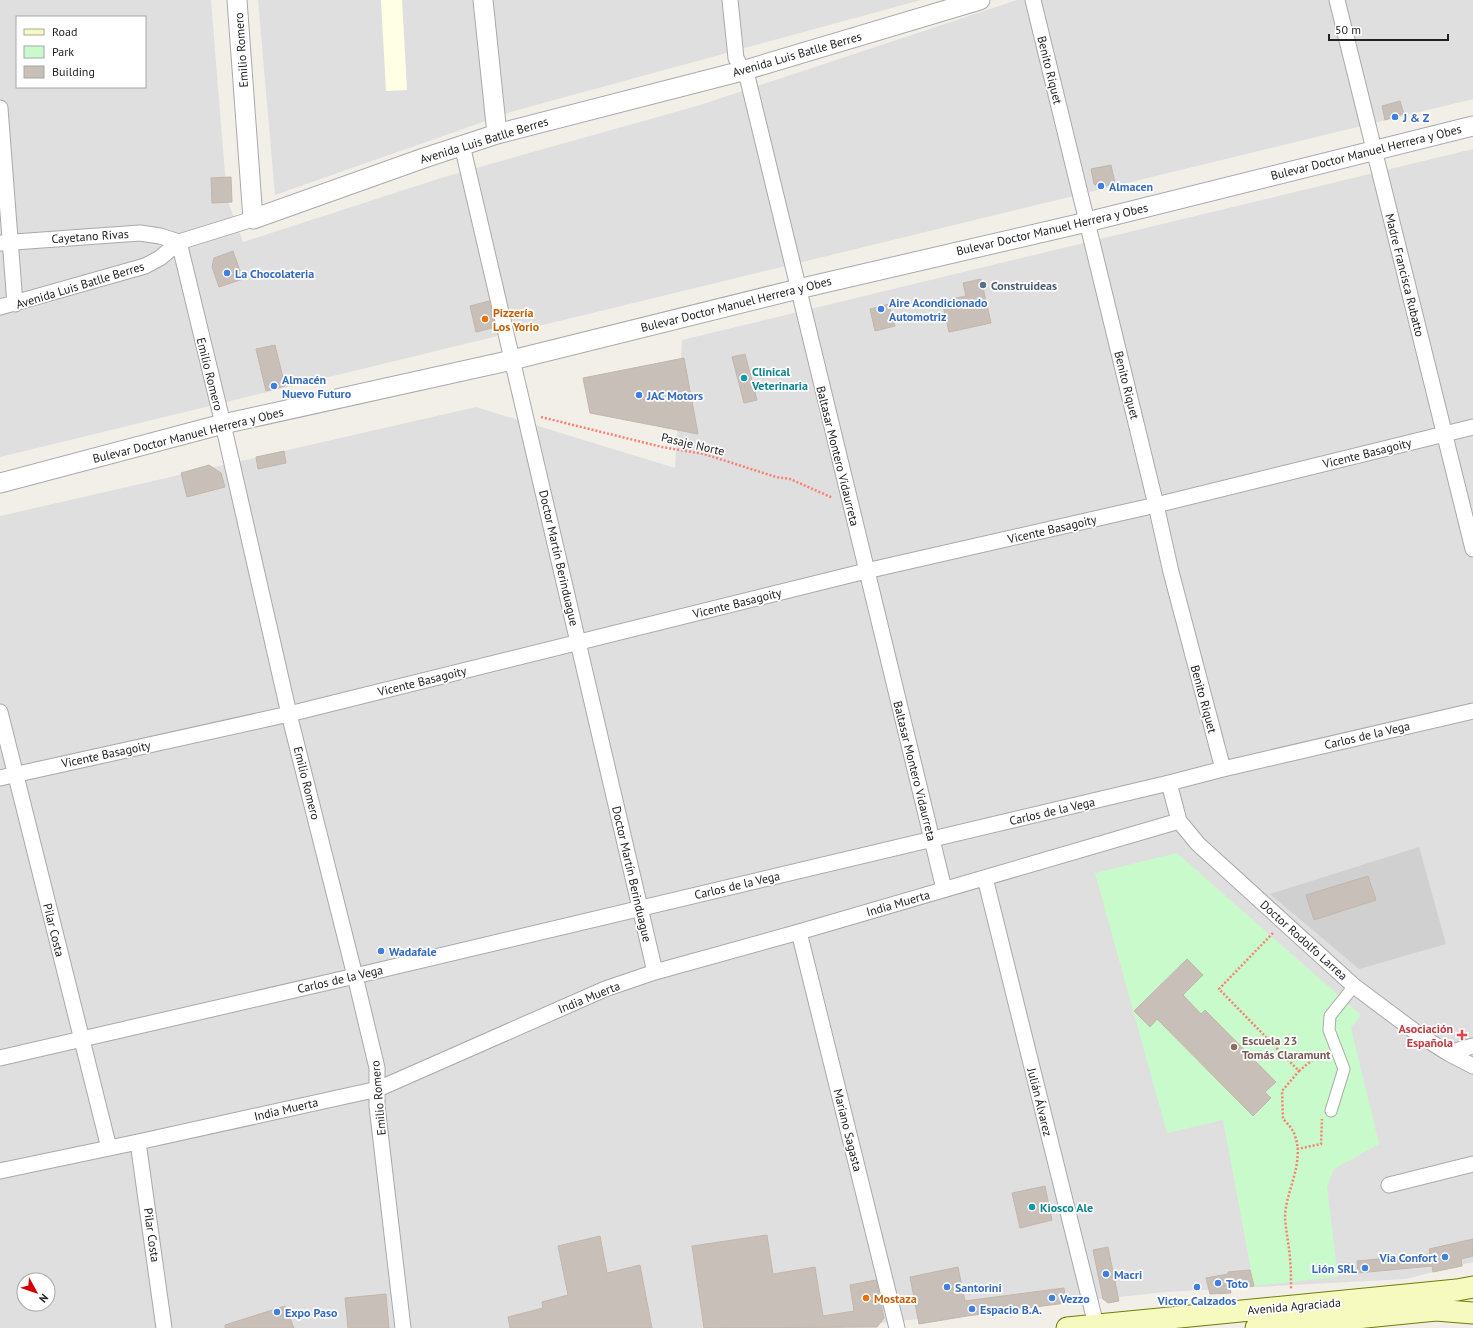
<svg xmlns="http://www.w3.org/2000/svg" width="1473" height="1328" font-family="'PT Sans',sans-serif">
<style>
.residential{fill:#e0dfdf;fill-rule:evenodd}
.education{fill:#ffffe5}
.religious{fill:#d0d0d0}
.park{fill:#c8facc}
.building{fill:#c7bfb8;stroke:#c4b6ab}
.lines{fill:none;stroke-linecap:round;stroke-linejoin:round}
.pedestrian-casing{stroke:#a9a9a9;stroke-width:13}
.minor-casing{stroke:#a9a9a9;stroke-width:17}
.tertiary-casing{stroke:#a9a9a9;stroke-width:21}
.secondary-casing{stroke:#707d05;stroke-width:23}
.path{stroke:#fa8072;stroke-width:2.5;stroke-dasharray:2 2;stroke-linecap:butt}
.pedestrian{stroke:#fff;stroke-width:11}
.minor{stroke:#fff;stroke-width:15}
.tertiary{stroke:#fff;stroke-width:19}
.secondary{stroke:#f7fabf;stroke-width:21}
.shop-dot{fill:#3f7fe0;stroke:#fff;stroke-width:1.5}
.service-dot{fill:#5c6f8a;stroke:#fff;stroke-width:1.5}
.food-dot{fill:#e8710a;stroke:#fff;stroke-width:1.5}
.culture-dot{fill:#0f9aa8;stroke:#fff;stroke-width:1.5}
.health-dot{fill:#e0444e;stroke:#fff;stroke-width:1.5}
.education-dot{fill:#8d6e63;stroke:#fff;stroke-width:1.5}
.labels{text-anchor:middle;dominant-baseline:central;stroke-width:3.5;stroke-linejoin:round;paint-order:stroke}
.street-label{font-size:12px;fill:#222;stroke:#fff}
.shop-label{font-size:12px;font-weight:bold;fill:#366cbe;stroke:#fff;text-anchor:start}
.service-label{font-size:12px;font-weight:bold;fill:#4e5e75;stroke:#fff;text-anchor:start}
.food-label{font-size:12px;font-weight:bold;fill:#c56008;stroke:#fff;text-anchor:start}
.culture-label{font-size:12px;font-weight:bold;fill:#0d838f;stroke:#fff;text-anchor:start}
.health-label{font-size:12px;font-weight:bold;fill:#be3a42;stroke:#fff;text-anchor:end}
.education-label{font-size:12px;font-weight:bold;fill:#785e54;stroke:#fff;text-anchor:start}
</style>
<rect width="100%" height="100%" fill="#f2efe9"/>
<path class="residential" d="M0 0H211L227 199 243 242 441 178 700 105 1017 0H1473V99L0 457ZM17 17H145V87H17Z
M258 0H921L514 111 275 195Z
M1473 149V1262L1406 1279 1165 1292 836 1328H0V516L476 407 675 468 682 340ZM24 1280H48V1304H24Z"/>
<path class="education" d="M381 0H402L407 90 386 91Z"/>
<path class="religious" d="M1419 847 1446 944 1359 969 1270 894Z"/>
<path class="park" d="M1177 853 1361 1015 1351 1028 1379 1144 1334 1169 1327 1187 1338 1277 1254 1286 1223 1120 1167 1133 1095 873Z"/>
<path class="building" d="M1400 101 1404 114 1385 120 1382 106Z
M1111 165 1115 183 1099 188 1094 184 1091 169Z
M231 177 232 202 212 203 211 178Z
M233 251 243 279 219 287 212 267 214 258Z
M981 279 991 323 949 332 942 301 966 296 963 283Z
M489 301 494 322 492 328 476 332 470 306Z
M889 304 895 326 875 331 870 309Z
M275 345 285 386 266 391 256 349Z
M745 354 757 400 744 403 732 357Z
M684 358 698 434 590 413 583 378Z
M284 451 286 463 258 469 256 457Z
M209 465 221 473 225 487 187 497 181 473Z
M1368 876 1376 900 1314 920 1306 895Z
M1187 959 1203 975 1183 995 1201 1014 1205 1010 1276 1082 1265 1092 1271 1098 1253 1116 1157 1019 1150 1027 1134 1011Z
M1045 1186 1052 1220 1020 1228 1012 1193Z
M767 1235 773 1274 815 1267 823 1316 854 1311 850 1285 876 1280 884 1318 877 1327 704 1328 692 1246Z
M600 1236 607 1273 640 1265 652 1328H510L508 1317 543 1308 542 1302 568 1295 558 1246Z
M1473 1239V1256L1461 1259 1462 1266 1433 1272 1432 1266 1358 1273 1357 1261 1430 1254 1429 1249Z
M1108 1247 1119 1301 1108 1303 1103 1299 1093 1250Z
M958 1267 965 1301 1064 1288 1066 1303 967 1316 919 1324 910 1277Z
M1250 1270 1254 1286 1230 1288 1231 1293 1210 1294 1206 1278 1228 1274V1272Z
M386 1294 389 1328H348L345 1298Z
M285 1306 294 1328H225V1325Z"/>
<g class="lines">
<defs>
<path id="pedestrian" d="M1331 1111 1344 1069 1329 1030 1330 1016 1354 986"/>
<path id="minor" d="M730 0 736 58 748 80 944 889
M1033 0 1156 505 1171 572 1223 769
M1337 0 1473 549
M0 108 15 304
M462 145 655 972
M179 242 223 424 289 714 355 976 377 1068V1106L403 1328
M0 243 140 233 160 236 179 242
M0 307 145 266 160 258 179 242 253 219
M0 712 109 1148
M0 778 289 714 866 571 1156 505 1473 427
M1169 783 1179 821 1198 844 1354 986 1421 1036 1448 1053 1473 1066
M985 878 1096 1325
M799 932 897 1328
M1448 1053 1473 1046
M0 1058 355 976 1169 783 1223 769 1473 711
M138 1142 164 1328
M0 1171 138 1142 378 1089 605 989 655 972 799 932 1179 821
M1389 1185 1473 1164"/>
<path id="tertiary" d="M237 0 253 219 424 158 497 134 742 71 980 0
M483 0 497 134
M0 483 223 424 512 360 798 289 1087 222 1473 126"/>
<path id="secondary" d="M1067 1328 1457 1290 1473 1287
M1256 1328 1436 1310 1473 1313"/>
</defs>
<use href="#pedestrian" class="pedestrian-casing"/>
<use href="#minor" class="minor-casing"/>
<use href="#tertiary" class="tertiary-casing"/>
<use href="#secondary" class="secondary-casing"/>
<path class="path" d="M541 417 662 447 704 454 776 477 790 479 833 498
M1273 933 1219 989 1299 1071 1282 1091 1283 1119C1288 1124 1293 1129 1295 1136 1305 1163 1285 1192 1285 1218 1286 1232 1289 1245 1290 1258 1291 1269 1291 1279 1291 1289
M1299 1071 1323 1051
M1297 1149 1321 1144 1322 1119"/>
<use href="#pedestrian" class="pedestrian"/>
<use href="#minor" class="minor"/>
<use href="#tertiary" class="tertiary"/>
<use href="#secondary" class="secondary"/>
</g>
<g class="shop-dot">
<circle cx="1395" cy="117" r="4"/>
<circle cx="1101" cy="186" r="4"/>
<circle cx="227" cy="273" r="4"/>
<circle cx="881" cy="309" r="4"/>
<circle cx="274" cy="386" r="4"/>
<circle cx="639" cy="395" r="4"/>
<circle cx="381" cy="951" r="4"/>
<circle cx="1445" cy="1257" r="4"/>
<circle cx="1365" cy="1268" r="4"/>
<circle cx="1106" cy="1274" r="4"/>
<circle cx="1218" cy="1283" r="4"/>
<circle cx="947" cy="1287" r="4"/>
<circle cx="1197" cy="1287" r="4"/>
<circle cx="1052" cy="1298" r="4"/>
<circle cx="972" cy="1309" r="4"/>
<circle cx="277" cy="1312" r="4"/>
</g>
<circle class="service-dot" cx="983" cy="285" r="4"/>
<g class="food-dot">
<circle cx="485" cy="319" r="4"/>
<circle cx="866" cy="1298" r="4"/>
</g>
<g class="culture-dot">
<circle cx="744" cy="378" r="4"/>
<circle cx="1032" cy="1207" r="4"/>
</g>
<path class="health-dot" d="M1460 1029h4v4h4v4h-4v4h-4v-4h-4v-4h4z"/>
<circle class="education-dot" cx="1234" cy="1047" r="4"/>
<g class="labels">
<g class="street-label">
<text transform="translate(241 50) rotate(-94)">Emilio Romero</text>
<text transform="translate(797 54) rotate(-16)">Avenida Luis Batlle Berres</text>
<text transform="translate(1050 70) rotate(76)">Benito Riquet</text>
<text transform="translate(484 140) rotate(-17)">Avenida Luis Batlle Berres</text>
<text transform="translate(1366 152) rotate(-14)">Bulevar Doctor Manuel Herrera y Obes</text>
<text transform="translate(1052 229) rotate(-13)">Bulevar Doctor Manuel Herrera y Obes</text>
<text transform="translate(90 236) rotate(-4)">Cayetano Rivas</text>
<text transform="translate(1405 275) rotate(76)">Madre Francisca Rubatto</text>
<text transform="translate(80 285) rotate(-17)">Avenida Luis Batlle Berres</text>
<text transform="translate(736 304) rotate(-14)">Bulevar Doctor Manuel Herrera y Obes</text>
<text transform="translate(210 374) rotate(76)">Emilio Romero</text>
<text transform="translate(1127 385) rotate(76)">Benito Riquet</text>
<text transform="translate(188 435) rotate(-14)">Bulevar Doctor Manuel Herrera y Obes</text>
<text transform="translate(693 444) rotate(13)">Pasaje Norte</text>
<text transform="translate(1367 453) rotate(-14)">Vicente Basagoity</text>
<text transform="translate(838 456) rotate(76)">Baltasar Montero Vidaurreta</text>
<text transform="translate(1052 529) rotate(-13)">Vicente Basagoity</text>
<text transform="translate(559 558) rotate(77)">Doctor Martín Berinduague</text>
<text transform="translate(737 603) rotate(-14)">Vicente Basagoity</text>
<text transform="translate(422 681) rotate(-14)">Vicente Basagoity</text>
<text transform="translate(1204 699) rotate(75)">Benito Riquet</text>
<text transform="translate(1367 735) rotate(-13)">Carlos de la Vega</text>
<text transform="translate(106 754) rotate(-12)">Vicente Basagoity</text>
<text transform="translate(915 771) rotate(76)">Baltasar Montero Vidaurreta</text>
<text transform="translate(307 783) rotate(76)">Emilio Romero</text>
<text transform="translate(1052 811) rotate(-13)">Carlos de la Vega</text>
<text transform="translate(632 874) rotate(77)">Doctor Martín Berinduague</text>
<text transform="translate(737 885) rotate(-13)">Carlos de la Vega</text>
<text transform="translate(898 903) rotate(-16)">India Muerta</text>
<text transform="translate(54 930) rotate(76)">Pilar Costa</text>
<text transform="translate(1304 940) rotate(42)">Doctor Rodolfo Larrea</text>
<text transform="translate(340 979) rotate(-13)">Carlos de la Vega</text>
<text transform="translate(589 997) rotate(-22)">India Muerta</text>
<text transform="translate(378 1098) rotate(-95)">Emilio Romero</text>
<text transform="translate(1040 1102) rotate(76)">Julián Álvarez</text>
<text transform="translate(286 1109) rotate(-13)">India Muerta</text>
<text transform="translate(848 1130) rotate(76)">Mariano Sagasta</text>
<text transform="translate(152 1235) rotate(82)">Pilar Costa</text>
<text transform="translate(1294 1306) rotate(-5)">Avenida Agraciada</text>
</g>
<g class="shop-label">
<text x="1403" y="117">J &amp; Z</text>
<text x="1109" y="186">Almacen</text>
<text x="235" y="273">La Chocolateria</text>
<text x="889" y="302">Aire Acondicionado<tspan x="889" dy="14">Automotriz</tspan></text>
<text x="282" y="379">Almacén<tspan x="282" dy="14">Nuevo Futuro</tspan></text>
<text x="647" y="395">JAC Motors</text>
<text x="389" y="951">Wadafale</text>
<text x="1437" y="1257" text-anchor="end">Via Confort</text>
<text x="1357" y="1268" text-anchor="end">Lión SRL</text>
<text x="1114" y="1274">Macri</text>
<text x="1226" y="1283">Toto</text>
<text x="955" y="1287">Santorini</text>
<text x="1060" y="1298">Vezzo</text>
<text x="1197" y="1300" text-anchor="middle">Victor Calzados</text>
<text x="980" y="1309">Espacio B.A.</text>
<text x="285" y="1312">Expo Paso</text>
</g>
<g class="service-label">
<text x="991" y="285">Construideas</text>
</g>
<g class="food-label">
<text x="493" y="312">Pizzería<tspan x="493" dy="14">Los Yorio</tspan></text>
<text x="874" y="1298">Mostaza</text>
</g>
<g class="culture-label">
<text x="752" y="371">Clinical<tspan x="752" dy="14">Veterinaria</tspan></text>
<text x="1040" y="1207">Kiosco Ale</text>
</g>
<g class="health-label">
<text x="1453" y="1028">Asociación<tspan x="1453" dy="14">Española</tspan></text>
</g>
<g class="education-label">
<text x="1242" y="1040">Escuela 23<tspan x="1242" dy="14">Tomás Claramunt</tspan></text>
</g>
</g>
<rect x="16" y="16" width="130" height="72" fill="#ffffff" stroke="#a7a7a7"/>
<rect x="24" y="29" width="20" height="6" fill="#f7fabf" stroke="#a7a7a7"/>
<text x="52" y="36" font-size="12" fill="#222222">Road</text>
<rect x="24" y="46" width="20" height="12" fill="#c8facc" stroke="#a7a7a7"/>
<text x="52" y="56" font-size="12" fill="#222222">Park</text>
<rect x="24" y="66" width="20" height="12" fill="#c7bfb8" stroke="#a7a7a7"/>
<text x="52" y="76" font-size="12" fill="#222222">Building</text>
<g transform="translate(36 1292) rotate(130)"><circle r="19" fill="#ffffff" stroke="#a7a7a7"/>
<path d="M0-3L7 15L0 10L-7 15Z" fill="#d40000"/>
<text y="-6" font-size="11" font-weight="bold" text-anchor="middle" fill="#222222">N</text>
</g>
<path d="M1329 34v6h119v-6" fill="none" stroke="#222222" stroke-width="2"/>
<text x="1335" y="34" font-size="12" fill="#222222" stroke="#ffffff" stroke-width="3" paint-order="stroke">50 m</text>
</svg>
